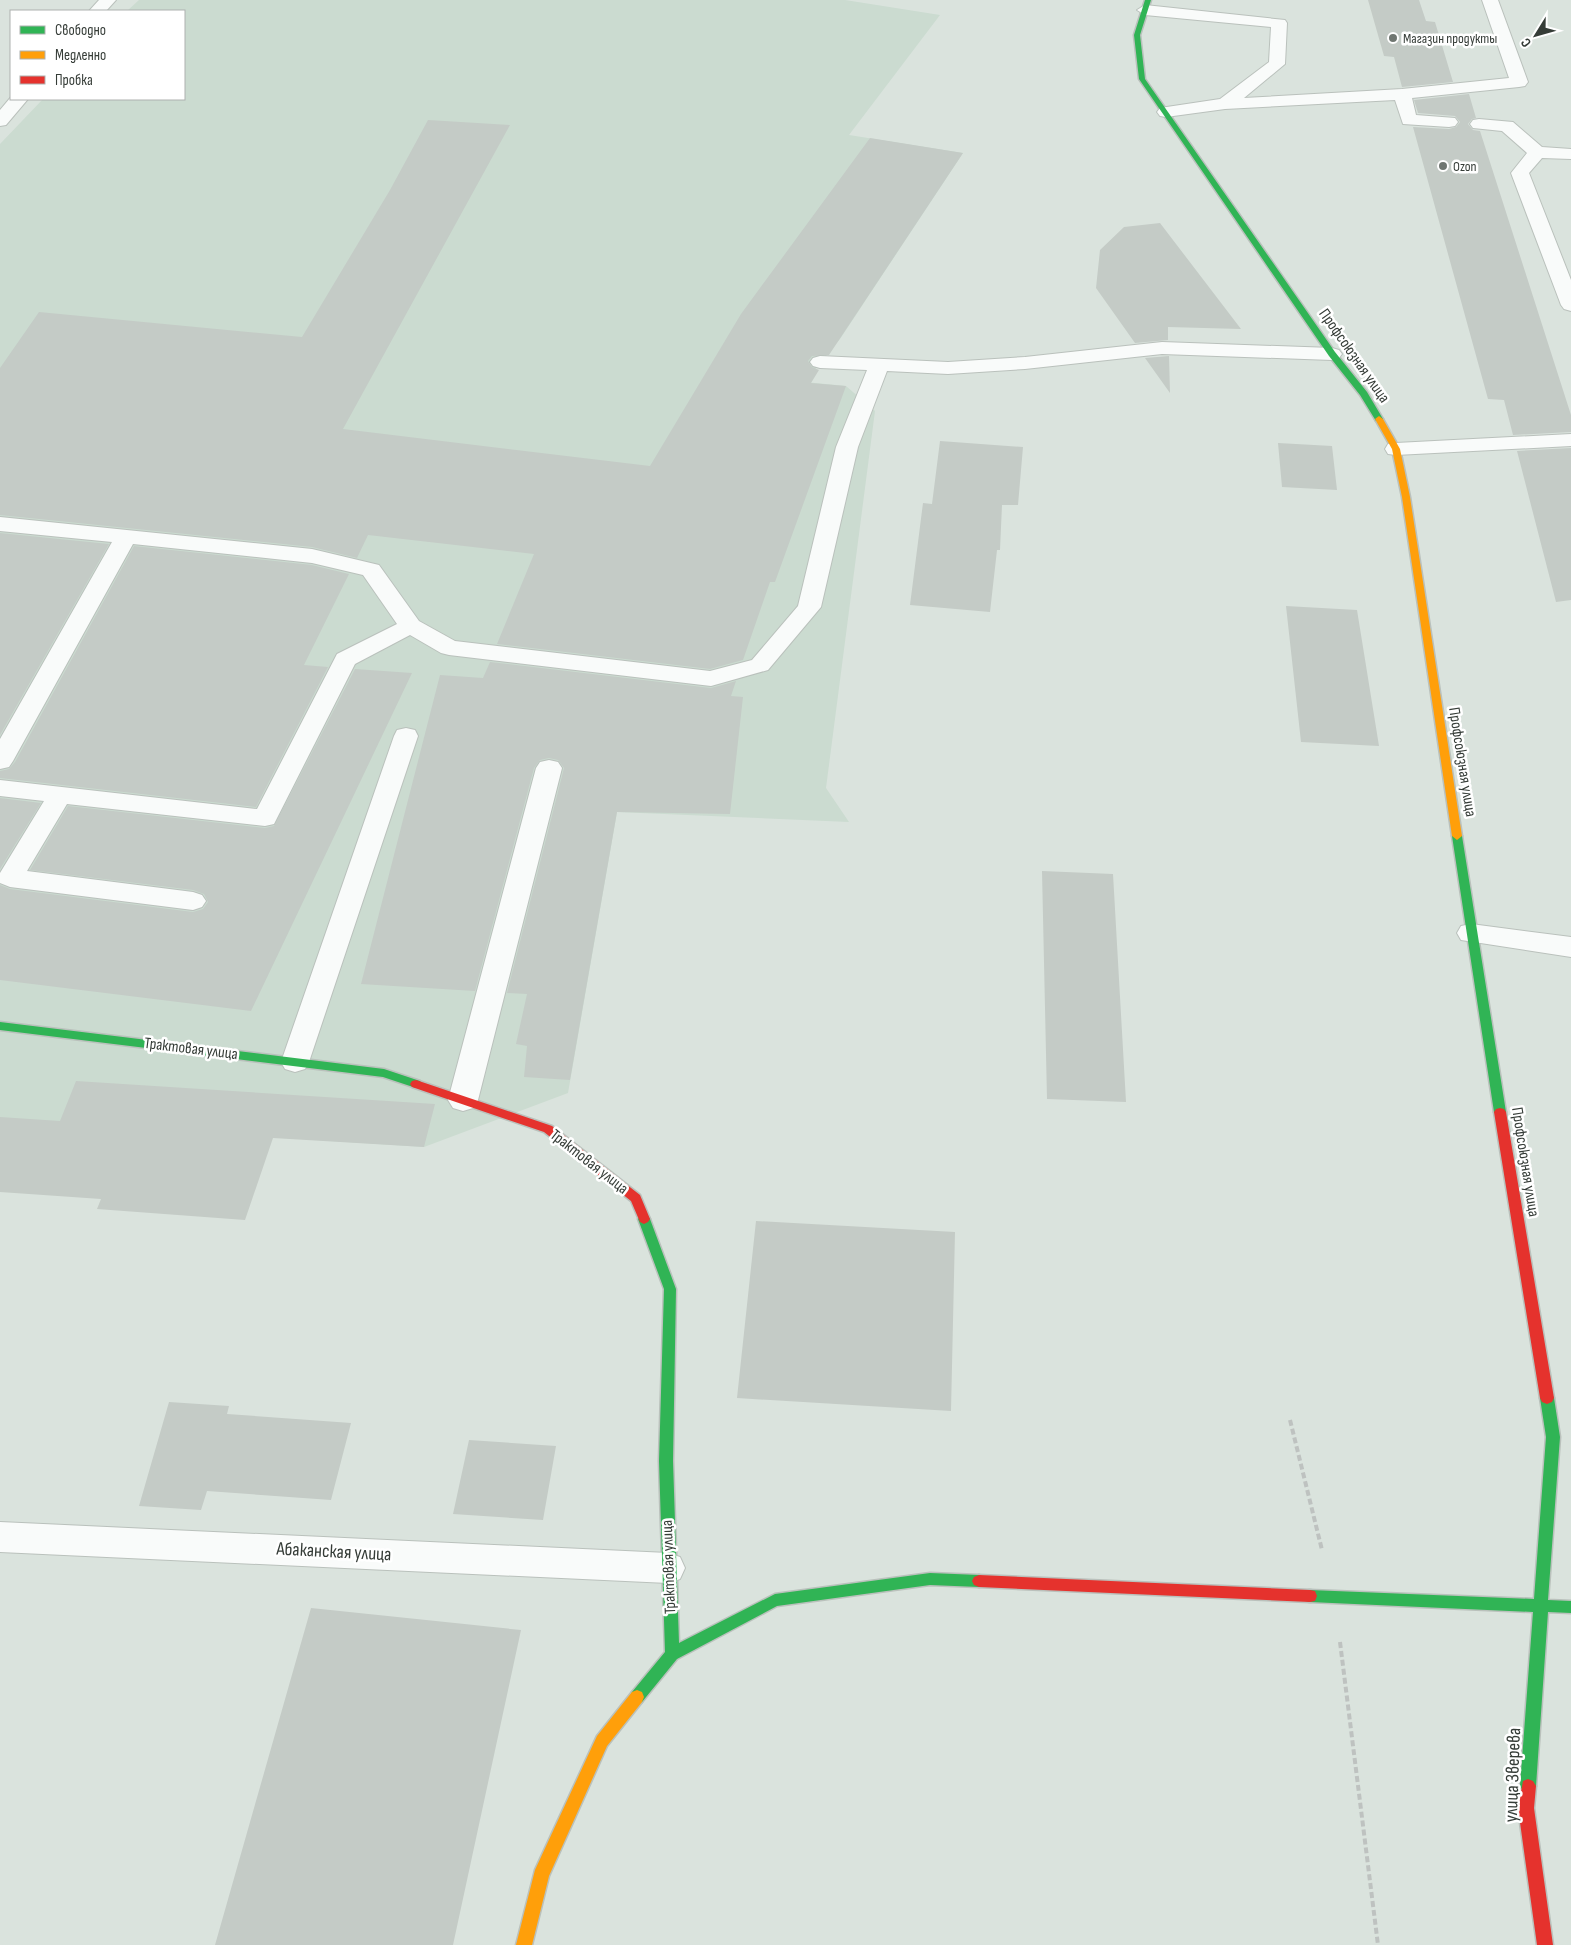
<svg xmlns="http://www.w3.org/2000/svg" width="1571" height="1945" font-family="'Sofia Sans Condensed',sans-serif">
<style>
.built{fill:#cbdbd0}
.building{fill:#c4cbc6}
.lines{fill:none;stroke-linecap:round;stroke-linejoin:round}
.lane-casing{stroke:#bac1bc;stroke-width:2}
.street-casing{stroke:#bac1bc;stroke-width:2}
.fast-casing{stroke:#bac1bc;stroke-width:3}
.slow-casing{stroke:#bac1bc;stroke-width:3}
.jam-casing{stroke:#bac1bc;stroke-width:3}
.path{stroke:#bec2c0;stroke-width:4;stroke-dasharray:6 3;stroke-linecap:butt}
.lane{fill:#f9fbfa;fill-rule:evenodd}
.street{fill:#f9fbfa;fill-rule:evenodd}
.fast{fill:#30b455;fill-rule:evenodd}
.slow{fill:#ff9f0a;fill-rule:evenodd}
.jam{fill:#e5322d;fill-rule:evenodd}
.poi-dot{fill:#6f7671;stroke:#fff;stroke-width:2}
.labels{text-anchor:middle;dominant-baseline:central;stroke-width:5;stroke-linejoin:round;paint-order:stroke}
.far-poi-label{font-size:14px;fill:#353c37;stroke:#fff;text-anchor:start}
.street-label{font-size:16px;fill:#353c37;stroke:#fff}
.near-street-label{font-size:19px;fill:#353c37;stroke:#fff}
</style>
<rect width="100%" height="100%" fill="#dae3dd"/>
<path class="built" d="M139 0H845L940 15 849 135 963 153 840 339 805 382 846 386 875 411 826 788 849 822 617 812 568 1093 424 1147 112 1127 0 1192V144L43 99H184V11H127Z"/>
<path class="building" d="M1368 0H1419L1426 21 1435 22 1453 82 1402 87 1394 57 1384 56Z
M1469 94 1476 118 1472 119 1468 124 1473 130 1480 131 1571 415V432L1513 435 1504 400 1488 399 1413 127 1449 129 1456 127 1460 122 1455 116 1418 113 1414 100Z
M428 120 510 125 343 429 650 466 741 314 870 138 963 153 829 355 812 356 808 361 812 367 819 370 811 383 846 386 775 582H770L743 660 710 669 497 644 534 554 368 535 357 558 312 547 0 515V368L39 312 302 337 390 190Z
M1160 223 1241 329 1168 327V340L1135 343 1096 288 1100 250 1124 227Z
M1169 356 1170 393 1145 358Z
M940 441 1023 447 1018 505H1002L1000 550H997L990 612 910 605 923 503 932 504Z
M1278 443 1332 446 1337 490 1282 487Z
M1571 448V600L1556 602 1517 451Z
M0 533 109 544 0 735Z
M134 546 312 565 349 574 304 665 328 667 256 807 0 778V771L9 769 15 762Z
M1286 606 1357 610 1379 746 1301 742Z
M490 662 711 688 736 681 731 696 743 697 730 814 617 812 570 1080 524 1077 527 1046 516 1044 527 994 507 993 564 768 558 760 549 758 540 760 534 768 475 991 361 984 440 675 483 678Z
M355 669 412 673 251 1011 0 980V885L10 889 193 912 203 909 208 902 204 894 193 890 30 870 68 806 265 828 274 826Z
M0 798 41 803 0 869Z
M1042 871 1113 874 1126 1102 1047 1099Z
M76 1081 435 1104 424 1147 273 1138 245 1220 97 1209 101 1199 0 1192V1117L60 1121Z
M756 1221 955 1232 951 1411 737 1398Z
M169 1402 229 1406 227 1414 351 1423 331 1500 207 1491 201 1510 139 1506Z
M469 1440 556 1446 543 1520 453 1514Z
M311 1608 521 1630 453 1945H215Z"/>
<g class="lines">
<defs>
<path id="lane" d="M1482 0H1498L1528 82 1525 86 1519 87 1412 98 1416 115 1455 118 1458 122 1455 126 1449 127 1403 124 1395 100 1225 109 1166 117 1160 116 1157 112 1160 108 1220 99 1269 62 1271 27 1145 15 1137 10 1145 5 1285 20 1287 23 1285 64 1244 98 1402 89 1509 78Z
M1479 119 1513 122 1542 147 1571 149V159L1542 158 1529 173 1571 280V311L1564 309 1561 305 1511 173 1527 153 1502 131 1473 128 1470 124 1473 120Z
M1162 342 1332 348 1339 350 1342 354 1339 358 1332 360 1162 354 1025 369 948 374 887 371 858 447 821 607 768 670 711 686 449 655 441 653 410 635 355 664 274 824 265 826 67 804 27 871 193 892 202 895 206 901 202 907 193 910 10 887 0 883V873L44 801 0 796V780L257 809 337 654 397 624 363 575 312 563 133 544 13 761 9 767 0 769V739L112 542 0 531V517L312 549 379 565 419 621 455 641 710 671 752 660 798 606 836 447 867 370 820 368 813 366 810 362 813 358 820 356 948 362 1025 357Z
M1571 434V446L1396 455 1388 454 1385 449 1388 444 1396 443Z
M406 728 415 730 418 736 309 1062 305 1069 295 1072 285 1069 281 1062 394 736 397 730Z
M549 760 558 762 562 768 478 1100 473 1108 463 1111 453 1108 448 1100 536 768 540 762Z
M1471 924 1571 937V957L1461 940 1457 933 1461 926Z"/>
<path id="street" d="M99 0H116L106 11H89Z
M11 97 28 99 6 125 0 126V110Z
M0 1522 668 1553 680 1557 685 1568 680 1579 668 1583 0 1552Z"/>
<path id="fast" d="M1145 0H1151L1140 35 1145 79 1335 352 1367 392 1383 419 1382 421H1376L1360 395 1329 356 1139 79 1134 35Z
M1457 832 1462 836 1506 1112 1504 1115H1496L1494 1112 1452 836Z
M0 1022 384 1069 420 1081 422 1084 420 1087 416 1088 383 1077 0 1030Z
M644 1214 648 1216 650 1219 676 1289 673 1461 679 1643 775 1594 930 1573 979 1575 984 1577 986 1581 984 1585 979 1587 930 1585 777 1606 677 1659 642 1702 637 1704 632 1702 630 1697 632 1692 665 1652 659 1461 664 1289 638 1219 640 1216Z
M1547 1392 1552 1394 1554 1398 1560 1437 1548 1600 1571 1601V1613L1548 1612 1536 1786 1533 1791 1528 1793 1523 1791 1520 1786 1533 1612 1310 1602 1305 1601 1303 1596 1305 1591 1310 1590 1534 1599 1546 1437 1540 1398 1542 1394Z"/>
<path id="slow" d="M1379 416 1383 419 1400 449 1410 497 1462 836 1457 840 1452 836 1402 497 1392 449 1375 419Z
M637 1690 642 1692 644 1697 642 1702 607 1746 549 1876 532 1945H516L535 1870 597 1736 632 1692Z"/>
<path id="jam" d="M416 1080 552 1126 640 1195 650 1219 648 1222 644 1224 640 1222 631 1201 544 1132 412 1087 410 1084 412 1081Z
M1500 1108 1504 1109 1506 1112 1554 1398 1552 1402 1547 1404 1542 1402 1540 1398 1494 1112 1496 1109Z
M979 1575 1310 1590 1315 1591 1317 1596 1315 1601 1310 1602 979 1587 974 1585 972 1581 974 1577Z
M1528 1779 1533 1781 1536 1786 1534 1808 1553 1945H1537L1518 1808 1523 1781Z"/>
</defs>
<use href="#lane" class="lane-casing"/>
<use href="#street" class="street-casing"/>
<use href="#fast" class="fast-casing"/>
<use href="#slow" class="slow-casing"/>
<use href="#jam" class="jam-casing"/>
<path class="path" d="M1290 1420 1322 1550
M1340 1642 1378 1945"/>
<use href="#lane" class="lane"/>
<use href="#street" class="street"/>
<use href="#fast" class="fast"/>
<use href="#slow" class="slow"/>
<use href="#jam" class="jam"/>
</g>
<g class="poi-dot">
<circle cx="1393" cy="38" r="5"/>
<circle cx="1443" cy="166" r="5"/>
</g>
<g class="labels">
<g class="far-poi-label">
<text x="1403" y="38">Магазин продукты</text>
<text x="1453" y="166">Ozon</text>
</g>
<g class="street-label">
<text transform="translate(1354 356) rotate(55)">Профсоюзная улица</text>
<text transform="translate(1462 762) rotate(81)">Профсоюзная улица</text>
<text transform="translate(191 1049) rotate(7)">Трактовая улица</text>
<text transform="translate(589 1162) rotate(38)">Трактовая улица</text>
<text transform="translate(1525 1162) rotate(81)">Профсоюзная улица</text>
<text transform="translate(669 1567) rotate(-92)">Трактовая улица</text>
</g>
<g class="near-street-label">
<text transform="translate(334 1552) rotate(3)">Абаканская улица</text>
<text transform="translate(1513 1775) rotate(-88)">улица Зверева</text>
</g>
</g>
<rect x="10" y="10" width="175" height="90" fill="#ffffff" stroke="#aeb1af"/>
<rect x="20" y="26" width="25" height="8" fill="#30b455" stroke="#aeb1af"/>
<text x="55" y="35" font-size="15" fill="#353c37">Свободно</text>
<rect x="20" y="51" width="25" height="8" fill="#ff9f0a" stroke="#aeb1af"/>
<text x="55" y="60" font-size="15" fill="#353c37">Медленно</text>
<rect x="20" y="76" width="25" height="8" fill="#e5322d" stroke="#aeb1af"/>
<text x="55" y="85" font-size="15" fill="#353c37">Пробка</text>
<g transform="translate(1536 35) rotate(233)" stroke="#ffffff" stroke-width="4" paint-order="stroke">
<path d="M0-4L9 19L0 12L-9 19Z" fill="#353c37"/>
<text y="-8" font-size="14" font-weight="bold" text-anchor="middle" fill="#353c37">С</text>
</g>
</svg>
